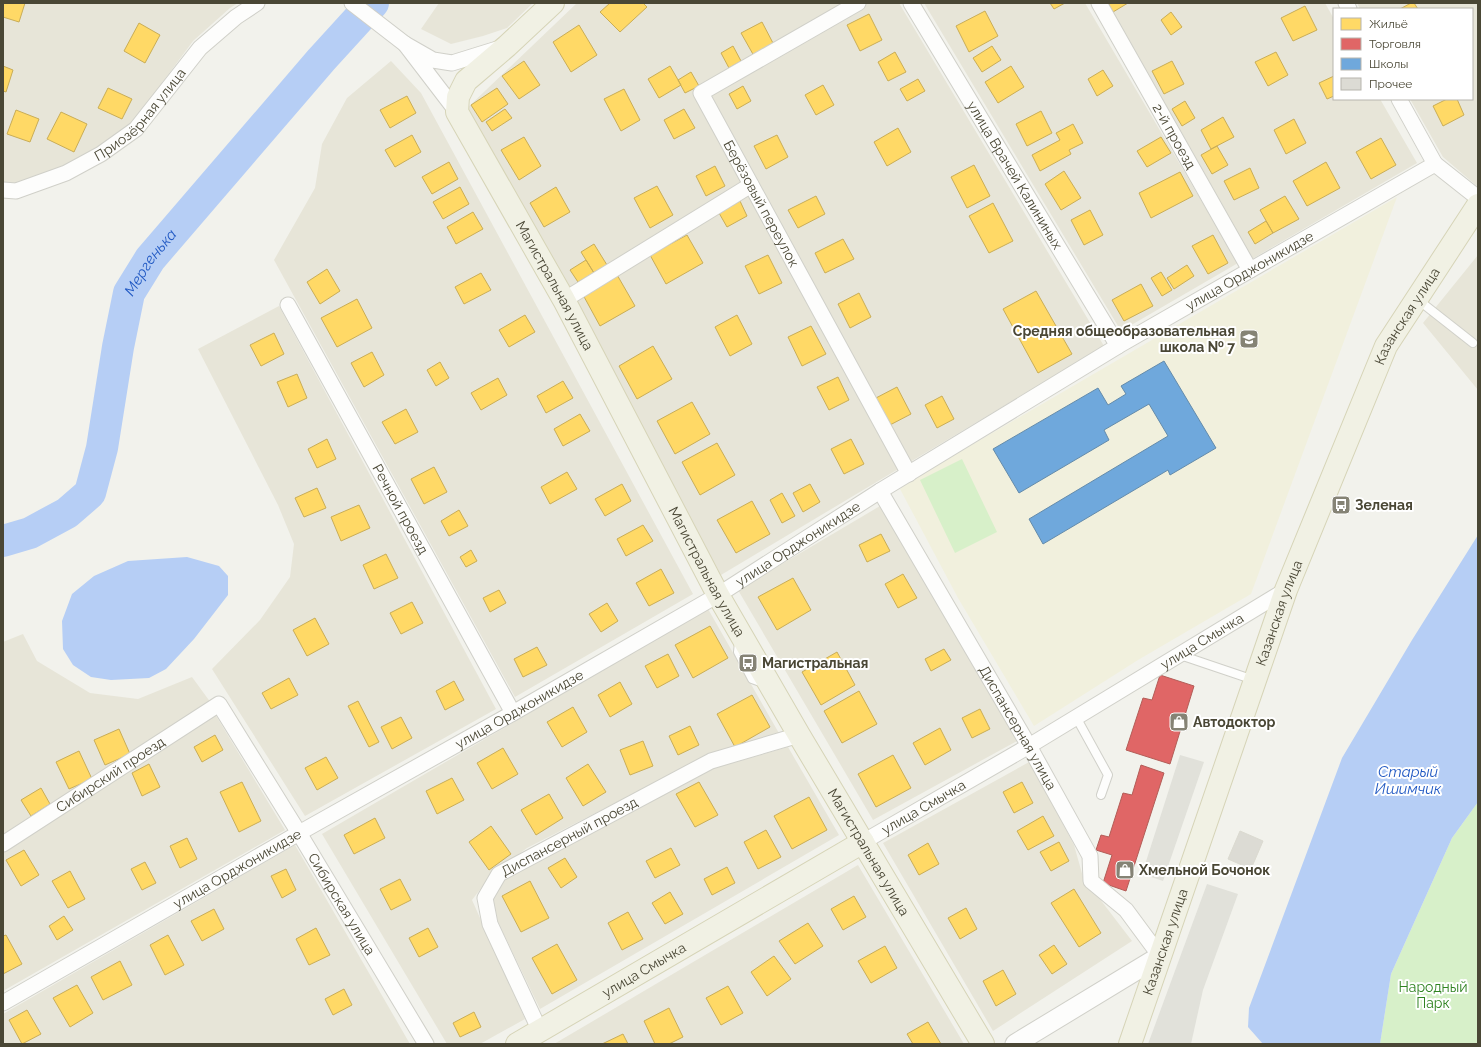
<svg xmlns="http://www.w3.org/2000/svg" width="1481" height="1047" font-family="Raleway,sans-serif">
<style>
.residential{fill:#e7e5d8}
.education{fill:#f1f0dd}
.green{fill:#d7f0c9}
.parking{fill:#e1e1da}
.water{fill:#b6cef5}
.homes{fill:#ffd966;stroke:#c9ad57}
.shops{fill:#e06666;stroke:#b35d57}
.schools{fill:#6fa8dc;stroke:#648baa}
.lines{fill:none;stroke-linecap:round;stroke-linejoin:round}
.river{stroke:#b6cef5;stroke-width:32}
.building{fill:#dcdbd4;stroke:#dbdad0}
.service-casing{stroke:#d0d0c9;stroke-width:10}
.minor-casing{stroke:#d0d0c9;stroke-width:17}
.tertiary-casing{stroke:#d0d0c9;stroke-width:21}
.primary-casing{stroke:#d6d4b7;stroke-width:24}
.service{stroke:#fdfdfc;stroke-width:8}
.minor{stroke:#fdfdfc;stroke-width:15}
.tertiary{stroke:#fdfdfc;stroke-width:19}
.primary{stroke:#f1f1e4;stroke-width:22}
.labels{text-anchor:middle;dominant-baseline:central;stroke-width:4;stroke-linejoin:round;paint-order:stroke}
.street-label{font-size:14px;fill:#4a4735;stroke:#fff}
.poi-label{font-size:14px;font-weight:bold;fill:#4a4735;stroke:#fff;text-anchor:start}
.park-label{font-size:14px;fill:#2f8321;stroke:#fff}
.water-label{font-size:15px;font-style:italic;fill:#2159c3;stroke:#fff}
</style>
<rect width="100%" height="100%" fill="#f2f2ec"/>
<path class="residential" d="M3 3H238L230 8 193 41 131 125 98 149 63 168 15 185 3 184Z
M439 3H533L507 28 483 36 451 44 421 29Z
M577 3H899L1104 346 721 575 462 113Z
M924 3H1085L1238 263 1121 331Z
M1104 3H1325L1334 19V99H1380L1417 163 1252 259Z
M1357 3H1478V187L1443 157 1410 99H1472V9H1360Z
M391 61 421 93 693 594 515 697 274 260 315 188 322 144 347 98Z
M1478 255V390L1423 323Z
M279 306 496 709 305 816 212 669 260 620 290 577 294 544 278 505 198 349Z
M880 506 1017 741 873 820 738 590Z
M708 609 780 735 707 756 527 848 492 874 472 900 525 1019 480 1044H447L322 834Z
M23 634 37 661 90 693 138 699 192 677 211 703 3 838V642Z
M215 714 285 830 3 991V850Z
M788 747 839 835 540 1009 498 922 492 898 505 877 715 768Z
M1031 761 1074 845 1083 877 1132 941 993 1031 883 843Z
M295 845 410 1044H3V1014Z
M858 865 964 1044H554Z"/>
<path class="education" d="M1397 197 1251 594 1138 660 1034 726 958 598 900 489 910 481Z"/>
<path class="green" d="M962 459 997 532 955 553 920 480Z
M1478 802V1044H1380L1391 974 1452 838Z"/>
<path class="parking" d="M1180 755 1204 762 1163 881 1142 874Z
M1207 884 1238 894 1203 990 1191 1044H1148Z"/>
<path class="water" d="M1478 535V802L1452 838 1391 974 1380 1044H1263L1248 1027 1249 1008 1342 758 1412 640Z
M187 557 219 566 228 576V595L194 639 166 669 149 678 111 680 91 677 73 665 63 649 62 621 72 594 94 576 128 561Z"/>
<path class="homes" d="M3 3H25L19 22 3 17Z
M610 3H643L647 7 620 32 600 12Z
M1050 3H1065L1054 9Z
M1108 3H1128L1113 12Z
M1411 3H1414L1418 9H1400Z
M1305 6 1317 30 1293 41 1281 18Z
M985 11 998 36 969 52 956 26Z
M1171 12 1182 27 1171 35 1161 20Z
M869 14 882 40 860 51 847 25Z
M762 22 774 45 754 56 741 33Z
M139 23 160 35 145 63 124 51Z
M579 25 597 55 571 72 553 42Z
M733 46 741 61 729 68 721 53Z
M992 46 1001 60 982 72 973 58Z
M895 52 906 72 888 81 878 62Z
M1276 52 1288 75 1268 86 1255 62Z
M524 61 540 85 519 99 502 76Z
M1172 61 1184 84 1164 94 1152 71Z
M3 66 13 70 6 92 3 91Z
M670 66 681 85 659 98 648 79Z
M1011 66 1024 87 998 103 985 82Z
M1103 70 1113 86 1097 96 1088 79Z
M691 72 699 86 685 93 678 80Z
M1334 76V96L1327 99 1319 83Z
M918 79 925 91 907 101 900 89Z
M823 85 834 105 816 115 805 95Z
M743 86 751 101 737 109 729 94Z
M108 88 132 99 122 119 98 108Z
M497 88 508 104 482 122 471 105Z
M624 89 640 120 621 131 604 99Z
M407 96 416 113 390 128 380 110Z
M1447 99H1457L1464 115 1443 126 1433 106Z
M1185 101 1195 118 1182 126 1172 109Z
M505 109 512 118 492 131 486 122Z
M684 109 695 128 674 139 664 120Z
M16 110 39 119 30 142 7 134Z
M1041 111 1052 133 1027 146 1016 124Z
M61 112 87 124 74 152 47 139Z
M1223 117 1234 137 1211 149 1201 130Z
M1294 119 1306 143 1286 154 1274 130Z
M1073 124 1083 143 1069 150 1071 154 1040 171 1032 155 1060 140 1056 133Z
M898 128 911 152 887 166 874 142Z
M412 135 421 152 395 167 385 150Z
M777 135 788 157 766 169 754 146Z
M524 137 541 166 519 180 501 150Z
M1161 137 1171 153 1147 167 1137 151Z
M1381 138 1396 165 1371 179 1356 152Z
M1217 146 1228 165 1212 174 1201 155Z
M449 162 458 179 432 194 422 177Z
M1326 162 1340 188 1307 206 1293 181Z
M974 165 990 196 967 208 951 177Z
M715 166 725 186 706 196 696 176Z
M1250 168 1259 188 1234 200 1224 181Z
M1064 171 1081 198 1061 210 1045 184Z
M1180 172 1193 196 1151 218 1139 193Z
M657 186 673 215 650 228 634 198Z
M460 187 469 204 443 219 433 202Z
M556 187 570 212 544 227 530 203Z
M816 196 825 214 798 228 788 210Z
M1285 196 1299 219 1273 233 1260 210Z
M740 201 747 216 727 227 719 213Z
M993 203 1013 241 989 253 969 216Z
M1090 210 1103 235 1084 245 1071 220Z
M473 212 483 229 456 244 447 227Z
M1266 221 1273 233 1255 244 1248 232Z
M687 235 703 263 666 284 650 255Z
M1213 235 1228 263 1208 274 1192 246Z
M843 239 854 259 825 273 815 253Z
M594 244 607 265 594 273 581 252Z
M768 255 782 283 759 294 745 266Z
M586 260 594 273 578 282 570 270Z
M1187 265 1194 276 1174 289 1167 278Z
M327 269 340 291 320 304 307 282Z
M1161 272 1172 290 1162 296 1151 278Z
M481 273 491 290 464 304 455 287Z
M616 273 635 306 600 326 582 293Z
M1141 284 1153 306 1124 321 1112 300Z
M1036 291 1072 354 1038 373 1003 309Z
M859 293 871 317 850 328 838 304Z
M357 299 372 328 337 347 321 318Z
M525 315 535 332 509 347 499 330Z
M737 315 752 344 730 356 715 327Z
M811 326 826 354 802 366 788 337Z
M274 333 284 354 261 366 250 345Z
M653 346 672 379 637 399 619 366Z
M372 352 384 375 364 387 351 363Z
M440 362 449 378 436 386 427 370Z
M297 374 307 398 288 407 277 382Z
M838 377 849 400 829 410 817 387Z
M498 378 507 395 481 410 471 393Z
M563 381 573 398 546 413 537 396Z
M897 387 911 414 888 426 874 399Z
M942 396 954 419 937 428 925 405Z
M692 402 710 434 675 454 657 421Z
M406 409 418 432 395 444 382 422Z
M580 414 590 431 563 446 554 429Z
M327 439 336 459 317 468 308 449Z
M851 439 864 464 844 474 831 449Z
M717 443 735 475 700 495 682 462Z
M434 467 447 492 424 504 411 479Z
M567 472 577 489 550 504 541 487Z
M622 484 631 501 605 516 595 499Z
M810 484 820 502 803 512 793 493Z
M317 488 326 508 304 517 295 498Z
M782 493 795 516 782 523 770 500Z
M752 501 770 534 736 553 717 520Z
M359 505 370 528 341 541 331 517Z
M459 510 468 526 449 536 441 521Z
M643 525 653 541 626 556 617 539Z
M881 534 890 551 867 562 859 545Z
M471 550 477 561 466 567 460 557Z
M386 554 398 578 374 589 363 565Z
M661 569 674 593 649 606 636 583Z
M903 574 917 598 898 608 885 584Z
M793 578 811 610 777 630 758 597Z
M499 590 506 603 490 612 483 598Z
M412 602 423 623 401 634 390 613Z
M607 603 618 621 601 632 589 614Z
M315 618 329 644 307 656 293 630Z
M710 626 728 658 693 678 675 645Z
M537 647 547 665 523 677 514 659Z
M944 649 951 660 931 671 925 659Z
M837 652 855 685 821 705 802 672Z
M668 654 679 676 657 688 645 666Z
M289 678 298 695 271 709 262 693Z
M454 681 464 700 445 710 436 691Z
M620 682 632 704 610 717 598 695Z
M859 691 877 724 842 743 824 711Z
M752 695 770 727 735 747 717 714Z
M358 701 379 742 369 747 348 706Z
M573 707 587 732 562 747 547 722Z
M980 709 990 729 972 738 962 718Z
M401 717 412 738 392 749 381 727Z
M690 726 699 745 678 755 669 736Z
M940 728 951 750 925 765 913 743Z
M119 729 130 754 105 765 94 740Z
M215 735 223 750 202 762 194 747Z
M643 741 653 766 630 775 620 750Z
M503 748 518 774 492 789 477 763Z
M79 751 92 779 69 789 56 762Z
M893 755 911 788 876 807 858 774Z
M326 757 338 778 317 790 305 768Z
M149 764 160 787 142 796 132 773Z
M588 764 606 792 583 806 566 778Z
M452 778 464 800 437 814 426 791Z
M242 782 261 821 239 832 220 792Z
M699 782 718 815 695 827 676 794Z
M1022 782 1033 803 1014 813 1003 792Z
M41 788 50 804 31 816 21 800Z
M549 794 563 818 536 835 521 810Z
M809 797 827 830 792 849 774 816Z
M1043 816 1054 836 1028 850 1017 831Z
M375 818 385 838 354 854 344 835Z
M491 826 511 854 489 870 469 842Z
M766 830 781 857 758 869 744 842Z
M187 838 197 859 180 868 170 846Z
M1059 842 1069 861 1051 871 1040 852Z
M928 843 939 864 919 875 908 855Z
M671 848 680 865 655 878 646 861Z
M24 850 39 875 21 886 6 860Z
M565 858 577 877 561 888 548 868Z
M145 862 156 883 142 890 131 869Z
M727 867 735 883 712 895 704 879Z
M286 869 296 890 282 898 271 876Z
M70 871 85 899 68 908 52 881Z
M400 879 411 900 391 910 380 889Z
M530 881 549 918 521 932 502 896Z
M1074 889 1101 933 1079 947 1051 903Z
M670 892 683 914 665 924 652 903Z
M854 896 866 917 843 930 831 909Z
M966 908 977 929 960 939 948 918Z
M214 909 224 929 202 941 191 921Z
M628 912 643 939 622 950 608 923Z
M64 916 73 930 57 940 49 926Z
M808 923 823 946 795 964 779 941Z
M316 928 330 955 309 965 296 939Z
M428 928 438 947 419 957 409 938Z
M6 935 22 964 3 974V936Z
M168 935 184 965 165 975 150 945Z
M557 944 577 980 552 994 532 958Z
M1054 945 1067 964 1052 974 1039 955Z
M885 946 897 968 871 983 858 961Z
M774 956 791 979 767 996 751 972Z
M120 961 132 985 103 1000 91 977Z
M1003 970 1016 994 996 1006 983 981Z
M77 985 93 1013 70 1027 53 998Z
M728 986 743 1013 721 1025 706 998Z
M344 989 352 1005 333 1015 325 999Z
M669 1008 683 1037 669 1044H655L644 1021Z
M27 1010 41 1034 22 1044 9 1020Z
M474 1012 481 1027 460 1037 453 1023Z
M928 1022 941 1044H913L907 1034Z
M623 1034 628 1044H602Z"/>
<path class="shops" d="M1160 675 1194 686 1170 764 1126 750 1143 698 1152 700Z
M1141 765 1164 773 1126 891 1103 883 1112 855 1096 850 1101 835 1109 837 1123 793 1132 795Z"/>
<path class="schools" d="M1164 361 1216 448 1170 475 1168 470 1043 544 1029 519 1168 436 1149 404 1104 430 1109 440 1019 493 993 449 1098 388 1108 405 1126 394 1121 386Z"/>
<g class="lines">
<path class="river" id="s1" d="M3 541 30 533 67 513 90 493 102 448 118 347 129 293 150 259 321 60 373 3"/>
</g>
<path class="building" d="M1240 831 1263 841 1251 869 1228 859Z"/>
<g class="lines">
<defs>
<path id="service" d="M1417 299 1473 343
M739 642 738 652 752 679 763 683
M1180 655 1254 680
M1076 717 1108 775 1101 795"/>
<g id="minor">
<path d="M352 3 405 44"/>
<path id="s2" d="M858 3 701 93 909 474"/>
<path id="s3" d="M911 3 1118 346"/>
<path id="s4" d="M1099 3 1250 270"/>
<path d="M1346 3 1349 9"/>
<path d="M1399 99 1435 164"/>
<path d="M457 112 405 44 433 60 452 63 497 49"/>
<path id="s5" d="M3 190 16 191 66 173 101 154 136 129 200 48 236 17 257 3"/>
<path d="M564 300 751 185"/>
<path id="s6" d="M288 305 513 713"/>
<path id="s7" d="M880 491 1029 746 1090 856 1091 881 1126 910 1160 956"/>
<path id="s8" d="M863 842 1029 746 1286 590"/>
<path id="s9" d="M3 844 219 704 299 833 426 1044"/>
<path id="s10" d="M3 1003 299 833 513 713 718 595 880 491 1118 346 1435 164 1478 198"/>
<path id="s11" d="M540 1031 490 924 485 898 499 874 711 761 799 735"/>
</g>
<path id="tertiary" d="M1015 1044 1160 956"/>
<g id="primary">
<path id="s12" d="M553 3 507 46 466 81 458 97 457 112 564 300 718 595 799 735 983 1044"/>
<path id="s13" d="M517 1044 863 842"/>
<path id="s14" d="M1130 1044 1286 590 1386 346 1478 205"/>
</g>
</defs>
<use href="#service" class="service-casing"/>
<use href="#minor" class="minor-casing"/>
<use href="#tertiary" class="tertiary-casing"/>
<use href="#primary" class="primary-casing"/>
<use href="#service" class="service"/>
<use href="#minor" class="minor"/>
<use href="#tertiary" class="tertiary"/>
<use href="#primary" class="primary"/>
</g>
<defs>
<symbol id="school-square" viewBox="-11 -11 22 22"><rect x="-9" y="-9" width="18" height="18" rx="4" fill="#858375" stroke="#fff"/><path d="M0-5L7-2L0 1L-7-2ZM-4 1L0 2.5L4 1V4Q0 6-4 4Z" fill="#fff"/></symbol>
<symbol id="bus-square" viewBox="-11 -11 22 22"><rect x="-9" y="-9" width="18" height="18" rx="4" fill="#858375" stroke="#fff"/><path d="M-5-6H5V4H4V6H2V4H-2V6H-4V4H-5ZM-3.5-4V0h7V-4ZM-3.5 1.2v1.5H-2V1.2ZM2 1.2v1.5H3.5V1.2Z" fill="#fff"/></symbol>
<symbol id="shop-square" viewBox="-11 -11 22 22"><rect x="-9" y="-9" width="18" height="18" rx="4" fill="#858375" stroke="#fff"/><path d="M-5-2.5h2.3a2.7 3.5 0 0 1 5.4 0H5L5.5 6h-11ZM-1.5-2.5h3a1.5 2.3 0 0 0-3 0Z" fill="#fff"/></symbol>
</defs>
<g fill-rule="evenodd">
<use href="#school-square" x="1238" y="328" width="22" height="22"/>
<use href="#bus-square" x="1330" y="494" width="22" height="22"/>
<use href="#bus-square" x="737" y="652" width="22" height="22"/>
<use href="#shop-square" x="1168" y="711" width="22" height="22"/>
<use href="#shop-square" x="1114" y="859" width="22" height="22"/>
</g>
<g class="labels">
<g class="street-label">
<text stroke="none"><textPath href="#s5" startOffset="162">Приозёрная улица</textPath></text>
<text stroke="none"><textPath href="#s4" startOffset="153">2-й проезд</textPath></text>
<text stroke="none"><textPath href="#s3" startOffset="201">улица Врачей Калининых</textPath></text>
<text stroke="none"><textPath href="#s2" startOffset="307">Берёзовый переулок</textPath></text>
<text stroke="none"><textPath href="#s10" startOffset="1446">улица Орджоникидзе</textPath></text>
<text stroke="none"><textPath href="#s12" startOffset="349">Магистральная улица</textPath></text>
<text stroke="none"><textPath href="#s14" startOffset="780">Казанская улица</textPath></text>
<text stroke="none"><textPath href="#s6" startOffset="233">Речной проезд</textPath></text>
<text stroke="none"><textPath href="#s10" startOffset="918">улица Орджоникидзе</textPath></text>
<text stroke="none"><textPath href="#s12" startOffset="673">Магистральная улица</textPath></text>
<text stroke="none"><textPath href="#s14" startOffset="456">Казанская улица</textPath></text>
<text stroke="none"><textPath href="#s8" startOffset="394">улица Смычка</textPath></text>
<text stroke="none"><textPath href="#s10" startOffset="594">улица Орджоникидзе</textPath></text>
<text stroke="none"><textPath href="#s7" startOffset="274">Диспансерная улица</textPath></text>
<text stroke="none"><textPath href="#s9" startOffset="128">Сибирский проезд</textPath></text>
<text stroke="none"><textPath href="#s8" startOffset="70">улица Смычка</textPath></text>
<text stroke="none"><textPath href="#s11" startOffset="252">Диспансерный проезд</textPath></text>
<text stroke="none"><textPath href="#s12" startOffset="997">Магистральная улица</textPath></text>
<text stroke="none"><textPath href="#s10" startOffset="270">улица Орджоникидзе</textPath></text>
<text stroke="none"><textPath href="#s9" startOffset="492">Сибирская улица</textPath></text>
<text stroke="none"><textPath href="#s14" startOffset="108">Казанская улица</textPath></text>
<text stroke="none"><textPath href="#s13" startOffset="147">улица Смычка</textPath></text>
</g>
<g class="poi-label">
<text x="1235" y="331" text-anchor="end">Средняя общеобразовательная<tspan x="1235" dy="16">школа № 7</tspan></text>
<text x="1355" y="505">Зеленая</text>
<text x="762" y="663">Магистральная</text>
<text x="1193" y="722">Автодоктор</text>
<text x="1139" y="870">Хмельной Бочонок</text>
</g>
<g class="park-label">
<text x="1433" y="987">Народный<tspan x="1433" dy="16">Парк</tspan></text>
</g>
<g class="water-label">
<text stroke="none"><textPath href="#s1" startOffset="342">Мергенька</textPath></text>
<text x="1408" y="772">Старый<tspan x="1408" dy="17">Ишимчик</tspan></text>
</g>
</g>
<rect width="1481" height="1047" fill="none" stroke="#4a4735" stroke-width="8"/>
<rect x="1333" y="8" width="140" height="92" fill="#ffffff" stroke="#b7b5ae"/>
<rect x="1341" y="18" width="20" height="12" fill="#ffd966" stroke="#b7b5ae"/>
<text x="1369" y="28" font-size="12" fill="#4a4735">Жильё</text>
<rect x="1341" y="38" width="20" height="12" fill="#e06666" stroke="#b7b5ae"/>
<text x="1369" y="48" font-size="12" fill="#4a4735">Торговля</text>
<rect x="1341" y="58" width="20" height="12" fill="#6fa8dc" stroke="#b7b5ae"/>
<text x="1369" y="68" font-size="12" fill="#4a4735">Школы</text>
<rect x="1341" y="78" width="20" height="12" fill="#dcdbd4" stroke="#b7b5ae"/>
<text x="1369" y="88" font-size="12" fill="#4a4735">Прочее</text>
</svg>
